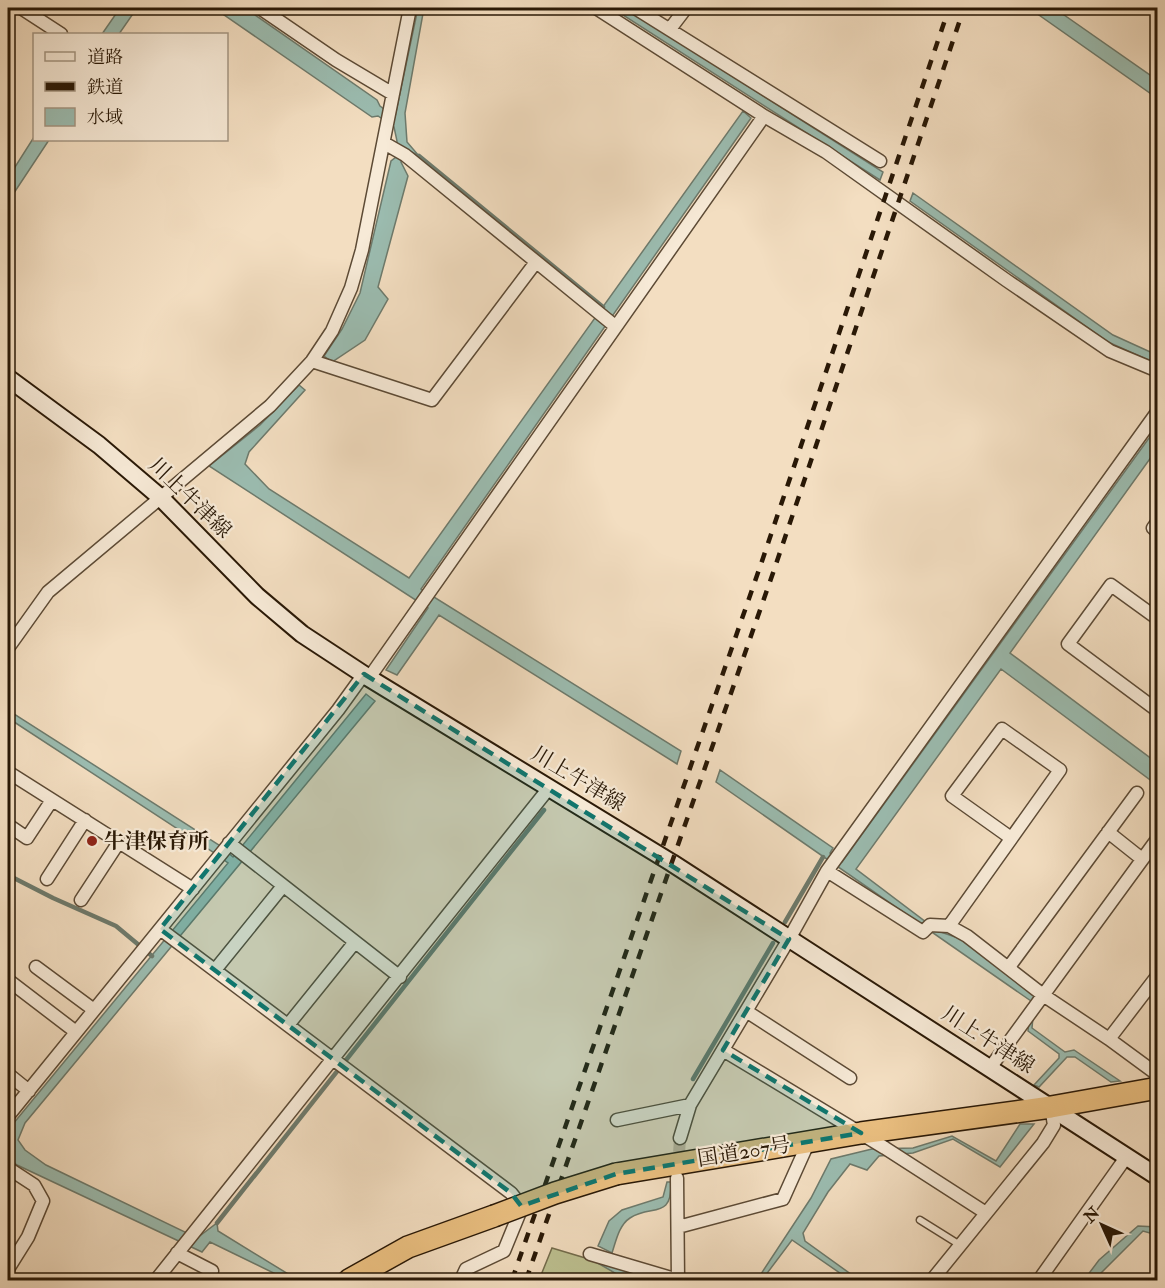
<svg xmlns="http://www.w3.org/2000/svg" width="1165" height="1288" font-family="'IM FELL Double Pica','Noto Serif JP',serif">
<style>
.green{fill:#bdc191;stroke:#736c4c;stroke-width:1.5}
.water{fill:#9bbcb0;stroke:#6d7a6c;stroke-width:1.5}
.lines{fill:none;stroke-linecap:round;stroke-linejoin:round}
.stream{stroke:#6d7a6c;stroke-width:4.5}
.minor-tunnel{stroke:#cbb69c;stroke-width:12;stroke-dasharray:12 6;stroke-linecap:butt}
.service-casing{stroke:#5c4a35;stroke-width:9}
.minor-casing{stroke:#5c4a35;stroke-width:15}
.secondary-casing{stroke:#291806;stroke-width:20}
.trunk-casing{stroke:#291806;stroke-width:24}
.service{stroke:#f7ead7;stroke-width:6}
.minor{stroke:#f7ead7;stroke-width:12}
.secondary{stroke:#f7ead7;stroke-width:16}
.trunk{stroke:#eabf80;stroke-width:21}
.rail{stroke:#291806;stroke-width:4.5;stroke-dasharray:10 10;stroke-linecap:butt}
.trunk-bridge-casing{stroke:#291806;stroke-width:24;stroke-linecap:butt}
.trunk-bridge{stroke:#eabf80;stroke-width:21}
.marked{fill:#0f766e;fill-opacity:0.2;stroke:#0f766e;stroke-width:4.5;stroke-dasharray:12 8;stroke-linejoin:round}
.poi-dot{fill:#8f2418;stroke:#f7ead7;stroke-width:2}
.labels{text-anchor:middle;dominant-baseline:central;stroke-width:4.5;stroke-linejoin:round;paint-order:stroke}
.street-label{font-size:21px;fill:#291806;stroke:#f7ead7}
.poi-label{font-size:21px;font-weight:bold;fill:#291806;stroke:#f7ead7;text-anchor:start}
</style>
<rect width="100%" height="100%" fill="#f3dec1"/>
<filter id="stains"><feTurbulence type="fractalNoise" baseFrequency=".00333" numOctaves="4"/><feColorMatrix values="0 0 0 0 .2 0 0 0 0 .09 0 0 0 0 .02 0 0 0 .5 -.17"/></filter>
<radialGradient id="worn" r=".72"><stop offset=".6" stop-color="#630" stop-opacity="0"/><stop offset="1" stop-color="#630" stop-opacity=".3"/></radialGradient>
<path class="green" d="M552 1248 602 1263 623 1280H539Z"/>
<path class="water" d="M120 8H137L119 34H102Z
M214 8H245L377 100 380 106 395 117 418 8H424L405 113 407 142 419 156 403 147 401 162 408 176 378 287 388 299 365 340 332 362 324 356 342 329 360 293 391 161 396 157 397 141 394 127 378 116 372 117Z
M612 8H625L883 172 880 180Z
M1029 8H1054L1157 80V98Z
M743 111 751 118 421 589 681 751 677 764 439 615 397 675 386 670 428 608 209 466 260 425 299 385 305 390 249 452 245 464 269 489 409 578Z
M34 137V140H49L8 202V178Z
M913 193 1113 335 1157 355V364L1108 342 910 201Z
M1157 427V449L1010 653 1157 763V785L1001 669 856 869 938 931 964 940 1035 996 1032 1028 1065 1052 1074 1050 1120 1081 1111 1082 1075 1057H1067L1039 1087 1034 1085 1059 1058V1054L1028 1031 1031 1001 716 782 720 770 833 848 830 853 842 862Z
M366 694 375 701 25 1123 18 1140 25 1150 46 1165 197 1238 217 1223 218 1231 298 1280H288L210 1242 202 1252 17 1165 8 1158V1130L228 863 213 852 8 718V710L219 845 233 857Z
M1020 1124H1034L1000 1167 953 1139 913 1153 879 1156 867 1170 850 1164 828 1192 803 1233 805 1241 859 1280H850L792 1240 762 1280H757L811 1198 831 1159 872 1149 913 1148 952 1136 996 1161Z
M667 1182H671C672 1220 652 1204 630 1218 619 1225 616 1241 612 1253L598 1246 609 1221 622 1210 663 1197Z
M1138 1226 1157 1227V1235L1143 1231 1094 1280H1084L1099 1260Z
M596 1257 656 1280H627L596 1262Z"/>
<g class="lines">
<path class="stream" d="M419 156 603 307
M8 875 53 898 116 926 152 956
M785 922 823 857
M693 1079 773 943
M217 1223 544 810"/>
<path class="minor-tunnel" d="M678 1170 680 1138"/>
<defs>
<path id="service" d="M920 1220 960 1245"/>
<path id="minor" d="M21 8 61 34
M260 8 336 60 393 94
M596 8 764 116 826 152 1006 280 1110 351 1158 371
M635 8 880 161
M670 29 686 8
M384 143 405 155 615 326
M312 361 432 400 536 262
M1158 521 1153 528 1158 531
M1158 619 1111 585 1068 644 1158 711
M8 648 48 592 270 406 312 361 332 331 351 288 362 250 410 8
M369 678 764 116
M8 772 193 889
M8 825 27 838 52 800
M1108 832 1142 859
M229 843 400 977
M827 871 923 932 930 925 949 926 967 936 1043 995 1109 1039 1158 1075
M47 879 85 820
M81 900 119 842
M949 926 1060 770 1002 729 952 796 1011 838
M160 929 511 1193 522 1207 504 1251 466 1269 461 1280
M36 967 94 1010
M1009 967 1137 793
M215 970 283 886
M8 980 76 1032
M746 1011 850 1078
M288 1025 355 942
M1109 1039 1158 975
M723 1050 885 1148 986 1213
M990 1068 1158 838
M8 1074 29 1091
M8 1116 338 710 364 674
M617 1120 690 1105
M680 1138 690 1105 789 939 827 871 1158 411
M8 1168 34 1185 43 1201 28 1237 8 1269
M677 1178 678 1280
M678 1227 783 1199 809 1141
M177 1253 212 1271 204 1280
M590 1254 678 1280
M156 1280 549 788
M932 1280 1043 1143 1054 1125 1051 1107
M1039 1280 1127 1156"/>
<path id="secondary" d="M8 378 99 445 160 497 257 596 302 634 369 678 672 863 1158 1177"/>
<path id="trunk" d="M616 1174 861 1133 1051 1107 1158 1088
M349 1280 408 1247 494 1216"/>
</defs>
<use href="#service" class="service-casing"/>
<use href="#minor" class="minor-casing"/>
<use href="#secondary" class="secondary-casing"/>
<use href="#trunk" class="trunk-casing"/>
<use href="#service" class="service"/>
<use href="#minor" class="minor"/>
<use href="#secondary" class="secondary"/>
<use href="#trunk" class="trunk"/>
<path class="rail" d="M512 1280 761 564 949 8
M526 1280 774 570 964 8"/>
<defs>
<path id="trunk-bridge" d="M494 1216 555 1193 616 1174"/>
</defs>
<use href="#trunk-bridge" class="trunk-bridge-casing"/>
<use href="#trunk-bridge" class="trunk-bridge"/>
</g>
<path class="marked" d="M364 674 789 939 723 1050 861 1133 616 1174 521 1206 511 1193 160 929Z"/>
<circle class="poi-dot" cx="92" cy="841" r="6"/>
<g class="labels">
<g class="street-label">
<text transform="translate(190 498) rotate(44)">川上牛津線</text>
<text transform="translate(578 779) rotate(31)">川上牛津線</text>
<text transform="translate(988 1040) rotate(33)">川上牛津線</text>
<text transform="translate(744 1152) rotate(-9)">国道207号</text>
</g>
<g class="poi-label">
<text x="104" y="841">牛津保育所</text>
</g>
</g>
<rect width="1165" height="1288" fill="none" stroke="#f3dec1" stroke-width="30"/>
<rect x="9" y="9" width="1147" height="1270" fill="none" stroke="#291806" stroke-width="3"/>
<rect x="15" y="15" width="1135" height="1258" fill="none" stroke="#291806" stroke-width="1.5"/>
<rect x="33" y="33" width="195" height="108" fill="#f7ead7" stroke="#a59683" stroke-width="1.5"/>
<rect x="45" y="52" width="30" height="9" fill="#f7ead7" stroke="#a59683" stroke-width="1.5"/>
<text x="87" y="63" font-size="18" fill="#291806">道路</text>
<rect x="45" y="82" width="30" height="9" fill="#291806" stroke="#a59683" stroke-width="1.5"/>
<text x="87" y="93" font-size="18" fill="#291806">鉄道</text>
<rect x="45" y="108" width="30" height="18" fill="#9bbcb0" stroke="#a59683" stroke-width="1.5"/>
<text x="87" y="123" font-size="18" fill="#291806">水域</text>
<g transform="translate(1102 1225) rotate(315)" stroke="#f7ead7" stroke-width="4.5" paint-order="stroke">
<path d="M0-4.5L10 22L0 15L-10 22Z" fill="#291806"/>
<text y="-9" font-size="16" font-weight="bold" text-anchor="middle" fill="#291806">N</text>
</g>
<rect width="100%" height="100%" filter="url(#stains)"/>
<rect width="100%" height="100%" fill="url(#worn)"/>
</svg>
